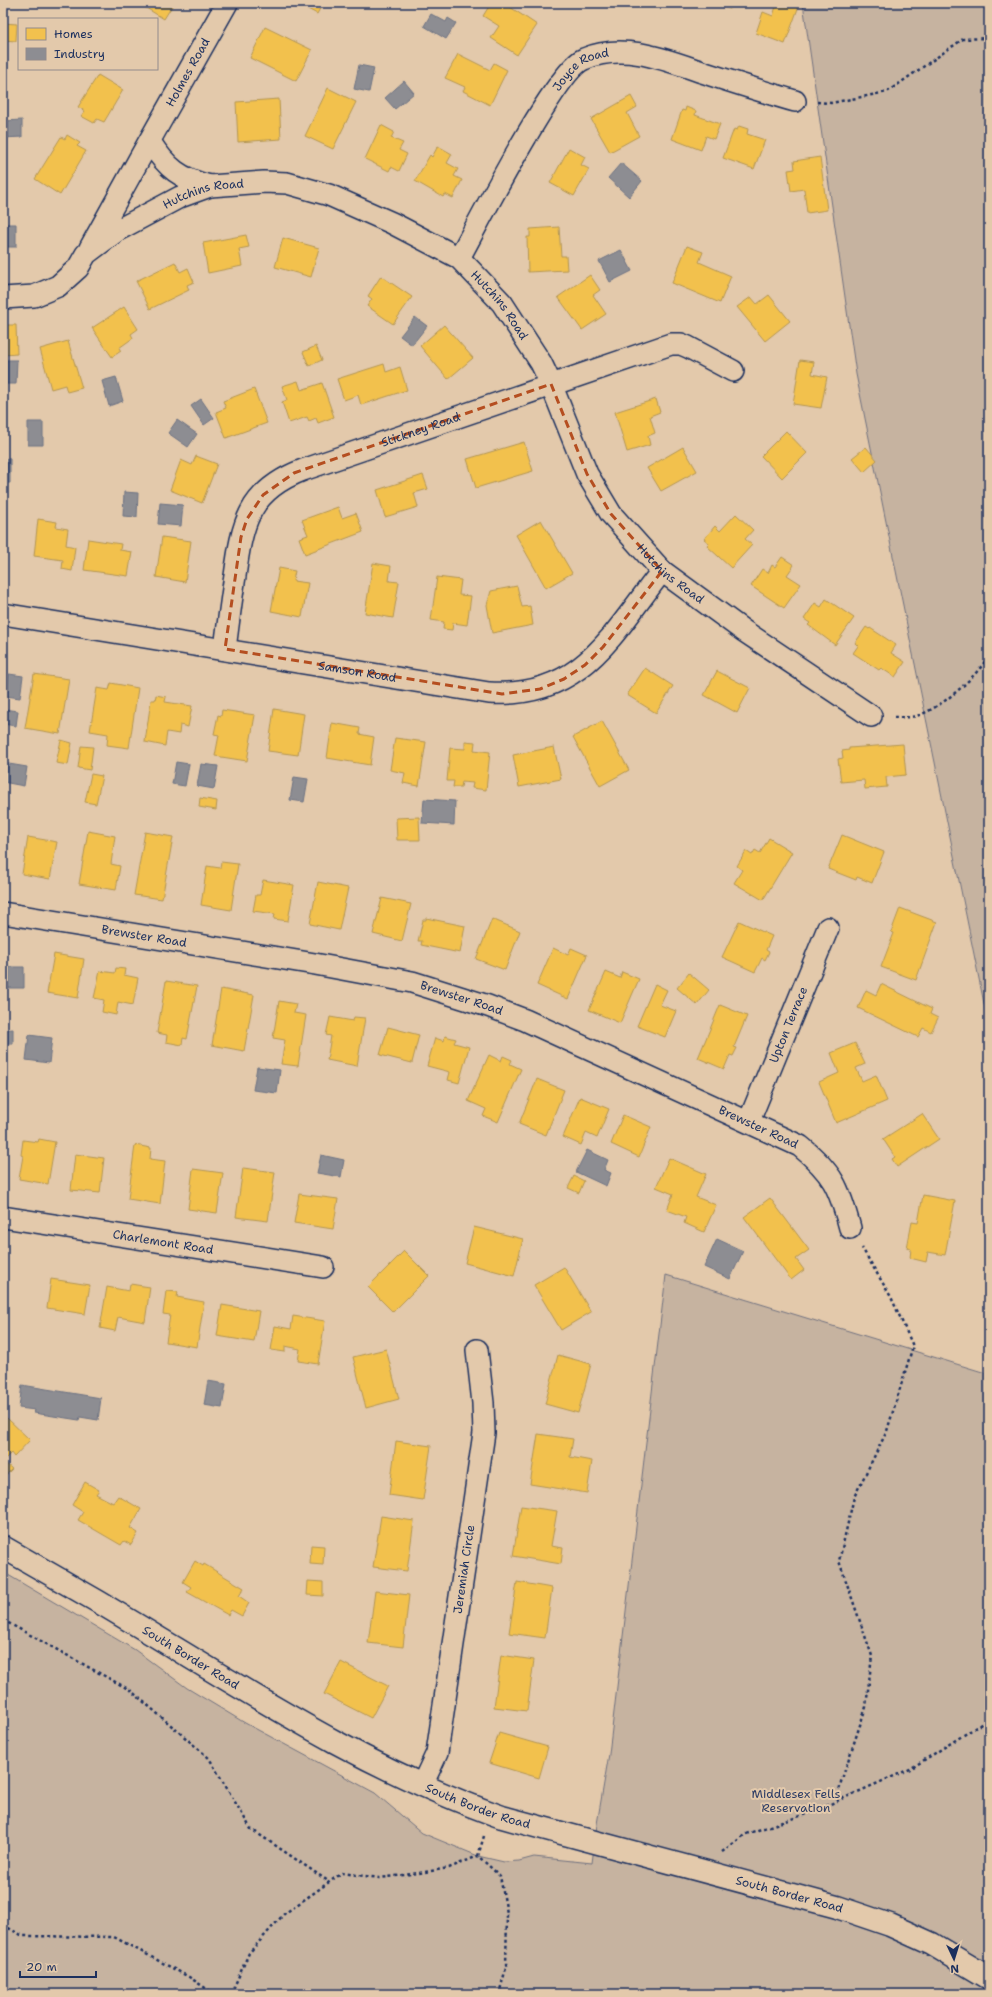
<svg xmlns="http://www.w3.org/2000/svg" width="992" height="1997" font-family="'Shantell Sans',sans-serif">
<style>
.green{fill:#c6b3a0;stroke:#70717f}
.homes{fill:#f2c14e;stroke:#b29553}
.industry{fill:#8d8d92;stroke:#6b7182}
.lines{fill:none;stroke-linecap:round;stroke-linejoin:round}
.minor-casing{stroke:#1b2f5e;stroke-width:24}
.secondary-casing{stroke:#1b2f5e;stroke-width:25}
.path{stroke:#1b2f5e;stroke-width:2.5;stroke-dasharray:3 3;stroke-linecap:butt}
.minor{stroke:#e3c9ab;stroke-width:21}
.secondary{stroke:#e3c9ab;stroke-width:22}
.marked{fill:none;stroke:#b54e20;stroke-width:3;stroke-dasharray:8 5;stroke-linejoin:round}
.labels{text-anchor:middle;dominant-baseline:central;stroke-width:4;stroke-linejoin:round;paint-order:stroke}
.street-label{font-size:12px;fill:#1b2f5e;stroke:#e3c9ab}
.park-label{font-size:12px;fill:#2c3c65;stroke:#e3c9ab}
</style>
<rect width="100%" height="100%" fill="#e3c9ab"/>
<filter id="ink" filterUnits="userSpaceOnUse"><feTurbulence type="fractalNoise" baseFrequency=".025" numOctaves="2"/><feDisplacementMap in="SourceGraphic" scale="8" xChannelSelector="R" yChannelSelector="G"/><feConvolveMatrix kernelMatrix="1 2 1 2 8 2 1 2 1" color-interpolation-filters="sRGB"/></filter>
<g filter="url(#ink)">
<path class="green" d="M803 3H989V1028L856 374Z
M666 1275 989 1374V1994H3V1572L135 1650 187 1688 245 1723 375 1793 422 1833 478 1856 504 1862 519 1861 534 1857 592 1863 597 1824 609 1754Z"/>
<path class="homes" d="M138 3H174L164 19Z
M297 3H323L317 14Z
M491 3H504L537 25 517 55 491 38 499 26 483 16Z
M713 3H733L730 9Z
M777 3H800L785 44 756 33 763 12 773 16Z
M3 23 17 24 16 41 3 40Z
M265 27 312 50 296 81 250 58Z
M458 54 490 70 494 63 507 70 490 105 463 91 465 87 445 78Z
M98 75 123 90 104 122 97 119 94 123 81 116 85 111 78 107Z
M328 88 356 102 333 149 305 136Z
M631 96 637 107 627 113 639 136 610 152 591 119Z
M279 99 281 139 238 142 236 102Z
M686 107 696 111 695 115 720 124 714 139 706 136 701 150 672 139 682 110 685 111Z
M381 125 394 132 391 138 403 143 399 150 407 154 399 171 391 167 389 171 365 159Z
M739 126 748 129 747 134 765 140 754 169 723 158 734 129 737 130Z
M67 135 80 143 77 146 86 151 60 195 35 179 61 137 65 139Z
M438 146 452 154 447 163 458 169 454 176 462 180 453 198 445 194 443 197 415 181 430 155 432 157Z
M569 148 585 157 581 165 589 169 574 196 550 183Z
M820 157 827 210 807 213 804 189 791 191 788 170 795 169 794 161Z
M559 227 561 256H566L567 270 528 272 527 237H530V229Z
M246 235 249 247 239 249 242 266 208 273 203 243Z
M283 238 319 248 311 277 275 267Z
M687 246 703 252 699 262 731 276 720 303 672 283Z
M175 262 180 272 188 268 194 282 187 285 189 290 150 309 136 281Z
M590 275 600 290 593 295 606 314 582 330 558 297Z
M381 276 412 297 393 324 367 306 372 299 368 296Z
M769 295 790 321 765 341 737 307 751 297 757 304Z
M124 307 138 329 131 334 133 338 119 348 121 351 112 357 92 328Z
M3 325H16L17 354 3 355Z
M444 325 473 358 448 379 420 346Z
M68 341 82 388 67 392 65 385 51 389 40 349Z
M316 346 322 360 309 366 303 352Z
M800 360 814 362 812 374 827 377 821 408 793 404Z
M384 364 386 372 400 367 407 390 361 405 358 395 344 400 337 379Z
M298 381 301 390 322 383 334 417 318 423 316 418 309 421 307 417 289 423 282 402 287 400 282 386Z
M254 389 267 423 226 438 216 412 226 408 223 401Z
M656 399 660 412 650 416 655 433 648 436 650 445 627 452 615 412Z
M786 431 807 453 782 478 761 456Z
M524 442 533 471 476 488 467 459Z
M683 447 697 471 661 491 647 468Z
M866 447 877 460 864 472 852 458Z
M196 456 217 464 202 503 170 490 181 460 192 465Z
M423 475 428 489 414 493 418 507 385 517 377 490Z
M338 507 342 518 356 513 363 532 305 554 299 538 308 535 302 520Z
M736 514 753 530 745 539 752 545 731 568 707 546 709 543 704 539 715 526 720 531Z
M38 519 57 522 56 527 68 529 66 545 75 547 72 571 62 569 63 560 34 556Z
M541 520 572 573 546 588 516 535Z
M162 537 191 541 185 582 156 577Z
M88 539 121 544 120 550 132 552 128 576 84 570Z
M782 557 794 565 787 575 801 584 784 608 751 586 762 569 768 573 772 565 775 567Z
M373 563 391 566 389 581 399 582 393 618 365 613Z
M279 568 295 571 293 581 308 583 302 617 271 611Z
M437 577 461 580 459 595 471 596 467 625 453 623 452 630 443 629 444 622 431 620Z
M517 586 522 607 530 606 533 625 492 633 487 605 491 591Z
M826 599 854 618 835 645 808 625 810 623 804 619 815 603 821 607Z
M866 627 869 629 870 628 896 645 891 653 905 662 895 677 881 668 879 670 853 653 858 646 855 643Z
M645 668 673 686 656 713 627 695Z
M717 671 750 688 737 713 704 695Z
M34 674 69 679 60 734 25 728Z
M111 683 138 688 129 748 107 745 108 734 90 731 97 688 109 690Z
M156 695 166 697 165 702 192 706 188 727 180 725 179 734 167 732 165 746 145 742 151 700H155Z
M274 709 304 714 298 755 268 751Z
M222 710 255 715 247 761 215 756 219 735 214 734 218 715 221 716Z
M602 721 629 770 600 786 573 737Z
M332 723 360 728 359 734 374 737 370 765 327 758Z
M395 738 426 742 419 786 403 783 405 773 390 770Z
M61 740 72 743 68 765 56 763Z
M465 741 475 742 474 750 490 752 486 790 472 788 473 783 462 782 461 787H453L454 781H447L450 748 465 749Z
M903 744 906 775 886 777 887 787 865 789 864 780 841 782 838 759 843 758 842 751 849 750V748Z
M81 746 93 747 90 770 78 768Z
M554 747 561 779 519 787 513 755Z
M91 774 102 776 96 804 85 802Z
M200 798 217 801 216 810 199 807Z
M419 817 420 840H397L396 818Z
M88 831 115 836 111 864 120 866 116 890 79 884Z
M145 832 173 837 162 899 134 895Z
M842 835 884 852 872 883 857 877 856 880 828 869Z
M28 837 57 842 50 879 22 874Z
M769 838 792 852 763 900 734 883 742 870 737 866 746 851 752 855 755 850 760 853Z
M221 862 238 864 231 910 201 905 207 866 220 868Z
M263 880 294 885 288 921 274 919 275 914 253 911 256 895H260Z
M318 882 348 888 339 930 310 924Z
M382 898 411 904 402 941 373 934Z
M900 908 937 922 916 980 881 967 894 933 891 932Z
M426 918 465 926 460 953 421 945 422 941H418L423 920H426Z
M492 919 520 931 505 970 476 959Z
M739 921 772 936 766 950 769 952 765 960 762 958 755 972 722 957Z
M553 948 568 955 571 948 587 955 568 999 537 985Z
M54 954 84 959 78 998 47 993Z
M116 968 125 969 124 975 138 978 133 1005 118 1002 116 1015 102 1012 104 1000 94 998 100 971 115 973Z
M606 972 620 978 622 972 639 979 620 1023 589 1010Z
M689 973 709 990 697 1005 677 988Z
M166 981 197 986 187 1039 183 1038 182 1045 166 1042 167 1035 157 1033Z
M655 984 667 990 660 1005 676 1011 665 1037 637 1026Z
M881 984 932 1009 930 1014 938 1018 931 1032 923 1028 918 1037 858 1008 866 990 876 995Z
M221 989 254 995 244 1051 212 1045Z
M279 1001 296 1004 294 1013 306 1015 298 1066 281 1064 285 1040 273 1038Z
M720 1005 747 1016 734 1047 737 1048 733 1056 730 1055 724 1069 698 1058Z
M330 1017 353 1021 354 1017 365 1018 357 1066 327 1060 331 1036 326 1035Z
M388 1027 419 1035 412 1063 380 1055Z
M445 1036 456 1039 454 1043 469 1047 459 1083 448 1080 450 1072 427 1066 435 1038 444 1041Z
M855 1043 865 1064 856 1068 862 1081 876 1075 887 1101 836 1123 819 1082 839 1073 831 1053Z
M489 1055 501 1061 503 1056 512 1060 510 1064 521 1069 498 1122 483 1116 486 1109 468 1101Z
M537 1079 564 1090 546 1135 519 1124Z
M580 1097 609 1109 597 1138 586 1133 581 1145 563 1137Z
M922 1114 939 1139 897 1167 892 1159 895 1157 883 1139Z
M623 1115 651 1127 639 1157 611 1144Z
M39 1139 55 1142 48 1184 19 1179 23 1156 21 1155 23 1140 38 1142Z
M135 1145 151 1148 150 1159 165 1161 160 1204 128 1199Z
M75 1154 104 1158 100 1193 71 1190Z
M669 1158 706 1174 696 1197 716 1205 704 1232 684 1223 686 1217 667 1210 673 1194 656 1187Z
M243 1168 275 1172 268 1221 236 1217Z
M193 1169 223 1173 217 1213 188 1209Z
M574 1176 584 1181 579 1193 568 1188Z
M299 1194 338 1199 333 1229 294 1223Z
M923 1195 955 1201 945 1255 928 1252 926 1262 910 1258 911 1249 907 1248 912 1222 918 1223Z
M770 1198 809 1250 796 1259 804 1270 791 1280 744 1217Z
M474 1227 523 1239 514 1276 465 1263Z
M404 1251 429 1276 393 1312 368 1287Z
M564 1267 591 1312 561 1330 534 1285Z
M51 1279 90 1285 85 1314 47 1308Z
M130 1284 150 1287 145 1322 118 1317 115 1331 100 1328 107 1287 129 1291Z
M166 1291 178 1292 177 1297 204 1302 197 1347 166 1342 170 1315 163 1314Z
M222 1305 259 1311 254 1342 217 1336Z
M293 1316 325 1321 318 1364 298 1361 300 1349 285 1346V1352L271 1350 275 1326 291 1329Z
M386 1349 399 1399 366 1408 353 1357Z
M558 1355 591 1364 578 1413 545 1404Z
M7 1418 30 1440 14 1457 11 1453 3 1461 12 1469 3 1478V1422Z
M538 1434 573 1439 570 1457 592 1461 587 1493 530 1484Z
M396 1441 431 1446 423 1500 389 1495Z
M85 1482 99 1490 96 1494 113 1503 118 1496 141 1509 130 1528 138 1533 131 1545 124 1541 121 1545 78 1520 83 1512 72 1505Z
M521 1506 557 1511 551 1546 563 1548 561 1564 513 1556Z
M381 1516 414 1521 407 1571 373 1567Z
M311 1545 324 1546 323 1565 310 1564Z
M195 1561 203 1566 204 1564 244 1588 239 1596 249 1603 242 1616 231 1610 228 1615 187 1592 191 1587 183 1582Z
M308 1581 323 1582V1596L307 1595Z
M517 1582 552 1588 545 1638 509 1633Z
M375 1591 409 1595 403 1647 368 1643Z
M501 1655 534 1660 527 1711 494 1707Z
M341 1662 388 1686 371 1718 324 1694Z
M499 1733 548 1747 539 1778 489 1763Z"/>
<path class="industry" d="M431 14 446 22 448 18 456 23 446 39 424 26Z
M359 65 374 68 369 92 354 89Z
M404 81 414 93 395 109 385 98Z
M22 120V137L3 138V121Z
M621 163 642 181 629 197 608 178Z
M3 224H16V247H3Z
M621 250 632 271 610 282 599 261Z
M415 317 427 326 412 345 400 336Z
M3 360H17L16 384H3Z
M116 377 123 401 109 406 102 381Z
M201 399 214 418 204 425 191 406Z
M177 420 197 434 188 447 168 433Z
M28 422H43V445H28Z
M3 458 10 459V483H3Z
M124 492 138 493 137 517 123 516Z
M160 503 183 505 181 526 158 524Z
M3 521H5V545H3Z
M9 674 23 676 20 698 6 696Z
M3 709 18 711 16 726 3 724Z
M176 762 189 764 185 786 172 784Z
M3 763 27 767 24 786 3 782Z
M201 764 218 766 214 789 197 786Z
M294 777 308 779 304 802 290 800Z
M424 799 455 801 454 825 422 823Z
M3 967H24V988H3Z
M13 1029V1044H3V1030Z
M29 1035 52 1038 49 1063 26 1060Z
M257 1067 280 1070 277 1093 253 1090Z
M587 1150 608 1160 604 1170 611 1173 606 1186 576 1172Z
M321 1155 344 1160 341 1177 317 1173Z
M717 1239 743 1251 730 1279 704 1267Z
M208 1381 226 1384 222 1408 204 1405Z
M22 1385 101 1398 98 1420 80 1417 79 1420 34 1413 35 1410 19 1408Z"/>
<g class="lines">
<defs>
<g id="minor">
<path d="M150 142C167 168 180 179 210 186"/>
<path id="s1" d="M90 248C135 166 181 84 227 3"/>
<path id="s2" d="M459 258C478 224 556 70 584 59 626 41 671 62 711 75 739 84 767 93 795 101"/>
<path id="s3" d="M3 298 34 296 58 286 78 268 86 254 118 230 180 197 210 186 264 182 287 183 329 195 392 223 459 258 502 303 541 363 551 384 587 474 611 514 662 571 744 631 871 716"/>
<path id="s4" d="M3 614 489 693C582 699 612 634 662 571"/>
<path id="s5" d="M225 649C228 625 231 601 235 576 242 524 248 491 303 470L671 344H681L688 347 733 371"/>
<path id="s6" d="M3 913 315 964 412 982 488 1006 525 1020 800 1146C833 1173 839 1187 850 1228"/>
<path id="s7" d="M749 1121 828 928"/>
<path id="s8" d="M3 1217 323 1267"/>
<path id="s9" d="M422 1785 437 1753 484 1433 483 1403 477 1350"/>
</g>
<g id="secondary">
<path id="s10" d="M3 1547C34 1565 66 1583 97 1601 229 1679 356 1766 502 1817L837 1907 890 1925 932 1944 989 1978"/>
</g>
</defs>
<use href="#minor" class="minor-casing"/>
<use href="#secondary" class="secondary-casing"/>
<path class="path" d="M817 102 831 103 887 92 963 39 989 38
M894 717C901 717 909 718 916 716 939 710 978 676 989 655
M3 1620 130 1690 209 1758 251 1829 328 1881
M837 1801 841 1782 866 1707 872 1656 839 1561 854 1497 887 1431 913 1346 891 1297 862 1248
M484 1836 478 1856 500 1876 507 1913 506 1968 499 1994
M722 1852 746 1834 812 1812 910 1769 989 1719
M3 1925 23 1936 114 1937 189 1977 210 1991 211 1994
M231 1994 249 1953 284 1914 342 1873 380 1878 419 1873 449 1868 478 1856"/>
<use href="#minor" class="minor"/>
<use href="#secondary" class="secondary"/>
</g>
</g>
<path class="marked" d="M551 384 587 474 611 514 662 571 603 647 585 665 564 679 540 689 502 694 225 649 241 537 247 519 263 495 294 473Z"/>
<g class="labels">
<g class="street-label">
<text stroke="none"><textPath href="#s1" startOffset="201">Holmes Road</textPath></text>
<text stroke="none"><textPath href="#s2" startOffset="228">Joyce Road</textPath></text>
<text stroke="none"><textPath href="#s3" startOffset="234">Hutchins Road</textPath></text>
<text stroke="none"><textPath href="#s3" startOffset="570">Hutchins Road</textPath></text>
<text stroke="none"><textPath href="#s5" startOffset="333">Stickney Road</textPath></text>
<text stroke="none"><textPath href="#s3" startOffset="893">Hutchins Road</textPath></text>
<text stroke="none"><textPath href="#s4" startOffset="359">Samson Road</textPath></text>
<text stroke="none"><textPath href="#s6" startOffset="143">Brewster Road</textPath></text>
<text stroke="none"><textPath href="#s6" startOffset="467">Brewster Road</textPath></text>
<text stroke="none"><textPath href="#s7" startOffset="104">Upton Terrace</textPath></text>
<text stroke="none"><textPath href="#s6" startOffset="791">Brewster Road</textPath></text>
<text stroke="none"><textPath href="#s8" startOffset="162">Charlemont Road</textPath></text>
<text stroke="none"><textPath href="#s9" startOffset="221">Jeremiah Circle</textPath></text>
<text stroke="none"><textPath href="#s10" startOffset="218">South Border Road</textPath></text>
<text stroke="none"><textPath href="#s10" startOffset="542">South Border Road</textPath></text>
<text stroke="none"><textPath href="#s10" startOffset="866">South Border Road</textPath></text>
</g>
<g class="park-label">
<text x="796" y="1794">Middlesex Fells<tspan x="796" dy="14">Reservation</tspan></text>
</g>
</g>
<rect width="992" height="1997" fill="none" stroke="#e3c9ab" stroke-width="16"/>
<rect x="8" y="8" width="976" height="1981" fill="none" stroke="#1b2f5e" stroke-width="1.5" filter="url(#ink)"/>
<rect x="18" y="18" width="140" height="52" fill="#e3c9ab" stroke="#938b8c"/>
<rect x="26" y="28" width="20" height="12" fill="#f2c14e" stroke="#938b8c"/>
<text x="54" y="38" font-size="12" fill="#1b2f5e">Homes</text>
<rect x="26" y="48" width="20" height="12" fill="#8d8d92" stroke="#938b8c"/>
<text x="54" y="58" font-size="12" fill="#1b2f5e">Industry</text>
<g transform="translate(954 1959) rotate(176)" stroke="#e3c9ab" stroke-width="3" paint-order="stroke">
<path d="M0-3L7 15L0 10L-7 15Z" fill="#1b2f5e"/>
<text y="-6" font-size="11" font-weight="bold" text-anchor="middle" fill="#1b2f5e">N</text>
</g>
<path d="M20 1971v6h76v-6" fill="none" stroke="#1b2f5e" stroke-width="2"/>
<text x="26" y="1971" font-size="12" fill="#1b2f5e" stroke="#e3c9ab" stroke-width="3" paint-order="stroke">20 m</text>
</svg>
